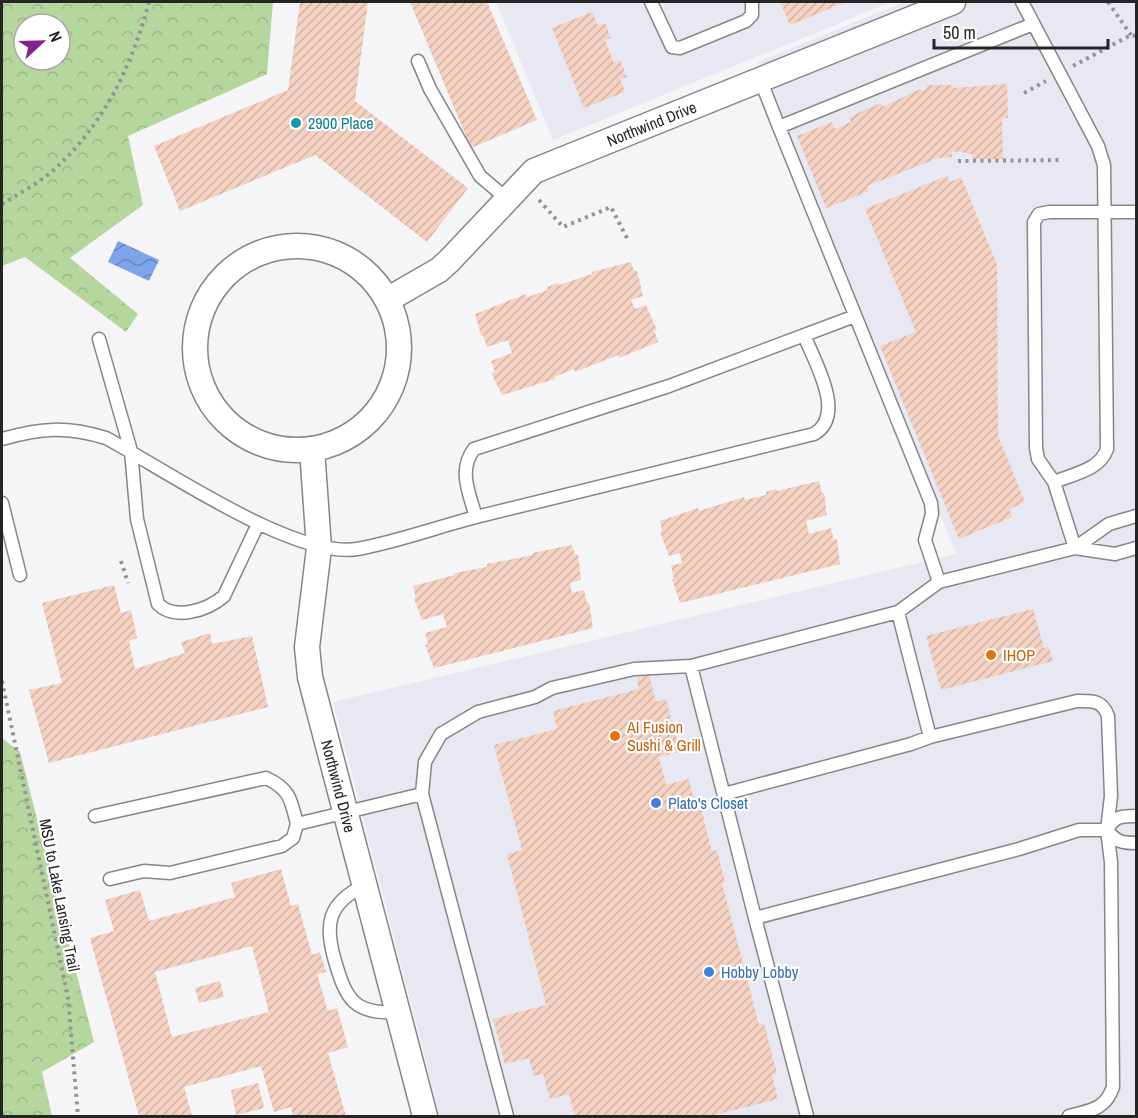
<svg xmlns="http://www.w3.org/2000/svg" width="1138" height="1118" font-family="'Archivo Narrow',sans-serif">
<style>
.built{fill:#e8e8f2}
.forest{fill:url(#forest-crowns);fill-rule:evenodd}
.water{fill:url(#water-waves)}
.building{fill:url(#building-hatch);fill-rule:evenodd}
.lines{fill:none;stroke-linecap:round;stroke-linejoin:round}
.lane-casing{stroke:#868689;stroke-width:15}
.street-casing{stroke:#868689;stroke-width:27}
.path{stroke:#949497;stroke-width:4;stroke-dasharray:3 4.5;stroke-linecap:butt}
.lane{stroke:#fff;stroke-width:12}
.street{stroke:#fff;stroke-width:24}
.culture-dot{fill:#0f9aa8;stroke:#fff;stroke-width:2}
.food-dot{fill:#e8710a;stroke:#fff;stroke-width:2}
.shop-dot{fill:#3f7fe0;stroke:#fff;stroke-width:2}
.labels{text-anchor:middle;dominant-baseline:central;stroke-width:4.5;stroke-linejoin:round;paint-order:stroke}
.culture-label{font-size:16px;fill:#0d838f;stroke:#fff;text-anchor:start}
.street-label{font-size:16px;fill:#252526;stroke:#fff}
.food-label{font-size:16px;fill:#c56008;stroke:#fff;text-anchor:start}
.shop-label{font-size:16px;fill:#366cbe;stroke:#fff;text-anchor:start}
</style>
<defs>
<pattern id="forest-crowns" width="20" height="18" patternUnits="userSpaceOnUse" patternTransform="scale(1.5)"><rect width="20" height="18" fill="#b5d69d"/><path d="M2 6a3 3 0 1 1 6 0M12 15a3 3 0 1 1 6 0" fill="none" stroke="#9cb887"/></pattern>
<pattern id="water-waves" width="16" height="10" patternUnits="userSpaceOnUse" patternTransform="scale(1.5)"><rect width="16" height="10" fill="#7ea4eb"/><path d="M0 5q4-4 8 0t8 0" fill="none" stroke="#6785be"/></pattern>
<pattern id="building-hatch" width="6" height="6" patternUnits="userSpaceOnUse" patternTransform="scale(1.5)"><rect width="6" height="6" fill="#f4d1c1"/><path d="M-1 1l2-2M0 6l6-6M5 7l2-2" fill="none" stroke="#d1b3a6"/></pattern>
</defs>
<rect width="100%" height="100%" fill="#f5f5f8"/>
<path class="built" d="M496 2H891L553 140Z
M904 2H1136V1116H440L333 702 956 554 758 62Z"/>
<path class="forest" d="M2 2H273L267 74 128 136 143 205 70 258 138 314 126 332 25 257 2 266ZM24 24H60V60H24Z
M2 738 20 752 94 1042 42 1072 52 1116H2Z"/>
<path class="water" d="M118 241 159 260 149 281 108 262Z"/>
<path class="building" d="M300 2H368L355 101 468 188 427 242 315 155 180 211 154 146 288 90Z
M410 2H487L537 120 471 148Z
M780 2H846L790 25Z
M592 12 598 26 605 23 611 38 605 40 614 63 620 60 627 77 620 79 625 92 584 108 552 28Z
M1007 84 1008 118H1002L1003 159H973L972 154 952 151V157L938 158 867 186 869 191 826 208 797 136 832 122 835 129 851 122 849 118 860 112 881 103 883 107 920 89 921 91 927 88V85H953V88Z
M947 176 950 182 961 177 997 265 998 436 1025 502 1009 509 1012 517 959 539 880 346 916 332 865 209Z
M631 262 634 271H637L643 296 631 300 635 309 646 305 657 330H654L658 342 619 358 618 355 575 372 574 369 554 377 555 379 502 395 491 373 495 372 491 361 512 353 508 340 487 347 483 335 481 336 475 314 526 294 527 297 548 290 547 287 558 283 559 285 592 274V272Z
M819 481 822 493H824L827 515 806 521 809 534 831 528 834 540 837 539 840 564 680 603 672 579H674L671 566 682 563 680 553 669 556 660 532 662 531 660 521 698 508 699 511 744 497 745 500 766 495V492L776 489 777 491Z
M572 545 575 555 578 554 581 580 570 583 572 593 584 590 587 603 589 602 593 628 434 668 425 645 428 644 425 633 447 627 443 614 422 620 414 598H416L413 586 455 575V573L487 567V564L533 555 532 553Z
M114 585 121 613 131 610 137 638 129 641 135 669 185 653 181 642 210 633 212 644 252 636 268 707 49 763 29 690 62 683 42 603Z
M1033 609 1044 648 1049 647 1053 661 941 690 926 636Z
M649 675 656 702 666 699 680 752 659 757 666 785 689 779 695 805 700 804 712 852 717 850 725 882 722 883 759 1025 764 1023 777 1074 772 1075 778 1099 710 1116H575L569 1094 550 1099 543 1074 534 1076 529 1058 505 1064 493 1019 546 1005 507 854 522 850 494 745 557 729 553 711 639 689 637 678Z
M281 869 291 906 298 904 312 955 320 952 326 972 317 974 328 1011 337 1008 348 1047 328 1053 346 1116H293L291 1107 274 1112 261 1066 184 1087 192 1116H139L90 938 114 931 105 900 140 890 149 921 235 897 231 883ZM252 946 269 1012 172 1037 155 972Z
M220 981 224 997 199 1003 195 988Z
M258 1083 264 1108 236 1115 231 1090Z"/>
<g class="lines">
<defs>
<path id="lane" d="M651 2 672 47 680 48 746 21 752 15V2
M1022 2 1098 146 1104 165 1107 449C1100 470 1073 474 1054 482
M418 61 430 89 480 176 507 199
M760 79 779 127 1033 24
M779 127 931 503 932 514 925 540 939 582
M99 339 131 451 137 519 158 604C175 621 208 610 224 596L258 524
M2 439C41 428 66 426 106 438 164 469 294 559 357 549 397 542 437 527 476 517 469 493 458 470 474 449L669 386 855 316
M2 503 20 575
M476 517 814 434C847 415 814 361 804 335
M1075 548 1054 482 1038 459 1036 448 1034 222 1039 214 1049 212H1136
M1075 548 1109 524 1136 516
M898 612 930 737 1077 701C1093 701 1102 700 1108 716L1111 796 1107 830 1111 862 1113 1087C1105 1110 1091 1110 1069 1116
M691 666 755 918
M422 794 507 1116
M724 794 911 744 930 737
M95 816 266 778C290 789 291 800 297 824
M1136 816C1122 816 1114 816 1107 830 1116 842 1122 843 1136 843
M110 879 144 871 170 873 282 846 293 838 297 824 422 794 425 762 441 734 478 712 535 697 552 688 634 669 691 666 898 612 939 582 1075 548 1115 554 1136 548
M365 885C328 903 324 924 335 961 346 999 354 1015 398 1012
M807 1116 755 918 1019 849 1079 830H1107"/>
<g id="street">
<circle cx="297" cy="348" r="102"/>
<path id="s1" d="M387 300 439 270 449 261 534 171 953 2"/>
<path id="s2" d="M312 449 319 548 307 647 310 677 425 1116"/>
</g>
</defs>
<use href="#lane" class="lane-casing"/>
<use href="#street" class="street-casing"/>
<path class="path" d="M1108 2 1131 35
M1073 66 1131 35 1136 36
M1024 93 1046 81
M958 161 1061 160
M539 200 563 227 611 207 628 240
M2 204C22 192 46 179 62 162 107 118 133 62 149 2
M121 561 128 583
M2 681 68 998 78 1116"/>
<use href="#lane" class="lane"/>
<use href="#street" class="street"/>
</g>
<circle class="culture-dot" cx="296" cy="123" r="6"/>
<g class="food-dot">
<circle cx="991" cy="655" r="6"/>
<circle cx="615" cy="736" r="6"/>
</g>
<g class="shop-dot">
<circle cx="656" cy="803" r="6"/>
<circle cx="709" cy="972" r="6"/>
</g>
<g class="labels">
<g class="culture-label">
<text x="308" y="123">2900 Place</text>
</g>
<g class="street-label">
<text stroke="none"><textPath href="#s1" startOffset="324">Northwind Drive</textPath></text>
<text stroke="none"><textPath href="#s2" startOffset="342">Northwind Drive</textPath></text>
<text transform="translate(60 895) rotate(79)">MSU to Lake Lansing Trail</text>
</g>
<g class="food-label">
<text x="1003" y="655">IHOP</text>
<text x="627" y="727">AI Fusion<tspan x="627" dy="18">Sushi &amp; Grill</tspan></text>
</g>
<g class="shop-label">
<text x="668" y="803">Plato's Closet</text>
<text x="721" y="972">Hobby Lobby</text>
</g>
</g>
<rect width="1138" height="1118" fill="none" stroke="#252526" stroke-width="6"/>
<g transform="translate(42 42) rotate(68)"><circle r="28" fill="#ffffff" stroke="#a8a8a8" stroke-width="1.5"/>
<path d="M0-4.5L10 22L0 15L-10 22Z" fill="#83238e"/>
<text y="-9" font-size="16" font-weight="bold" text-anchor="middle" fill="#252526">N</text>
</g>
<path d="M934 39v9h174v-9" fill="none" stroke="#252526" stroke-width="3"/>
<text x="943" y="39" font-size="18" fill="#252526" stroke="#ffffff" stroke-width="4.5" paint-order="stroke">50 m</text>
</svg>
